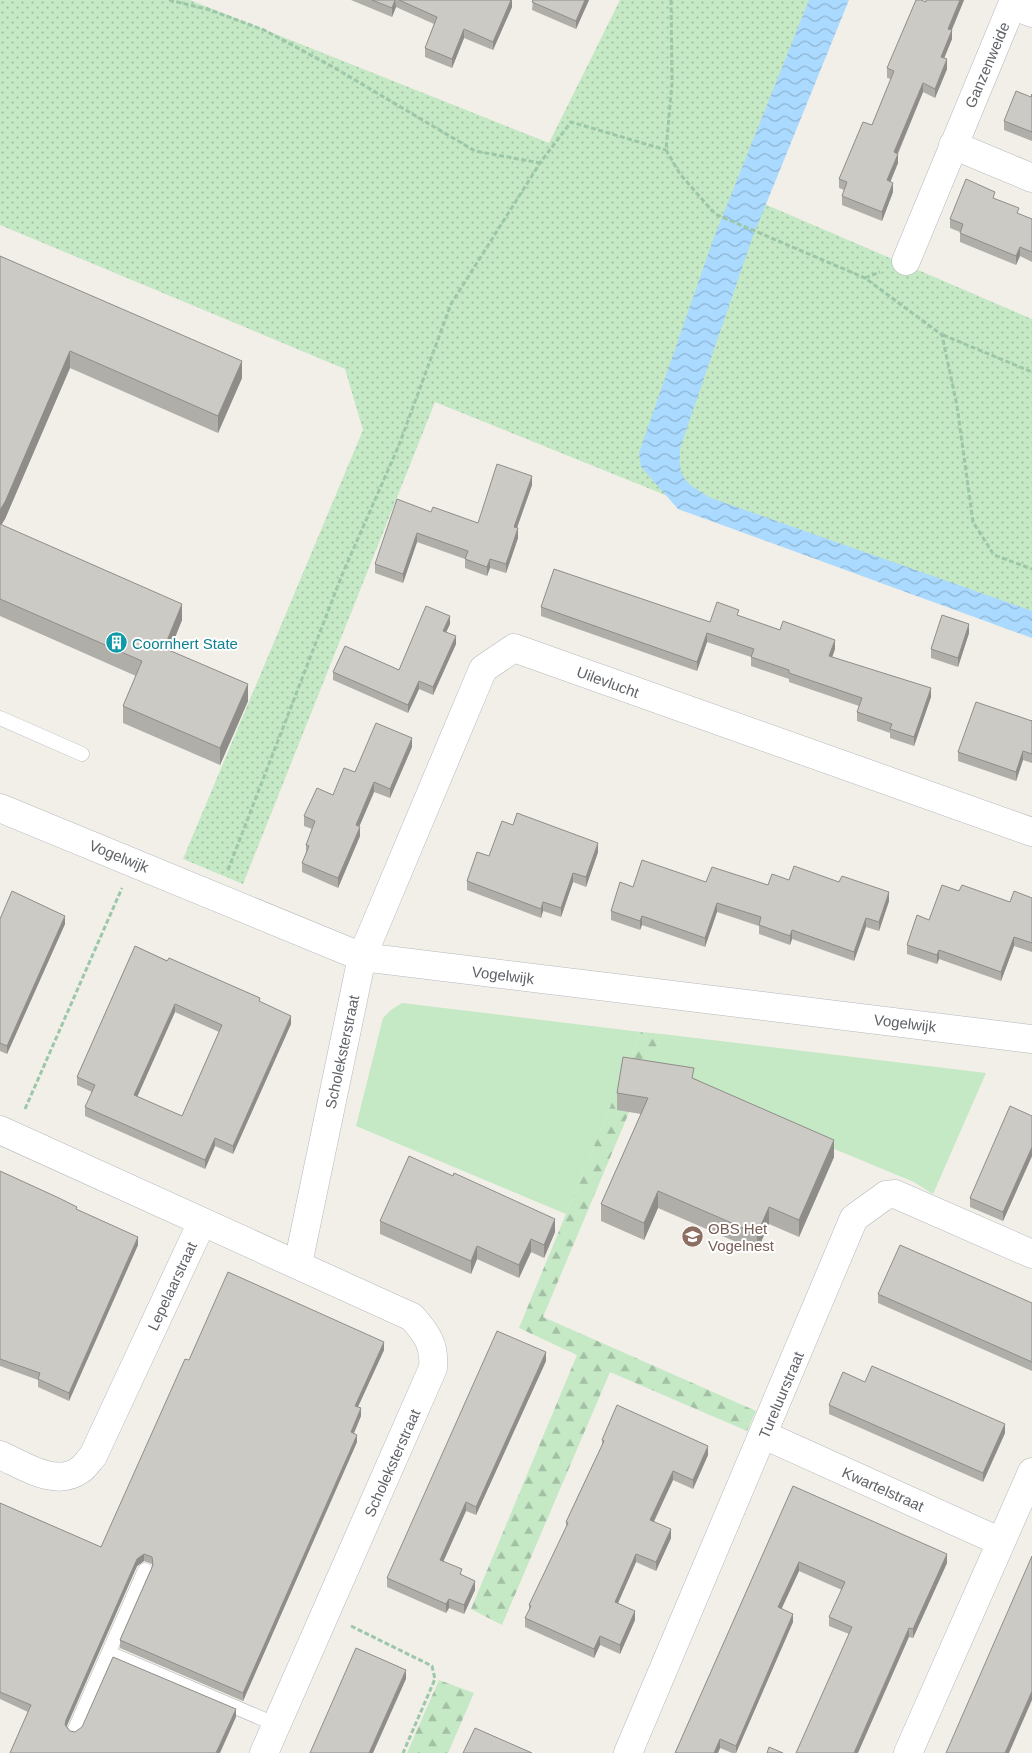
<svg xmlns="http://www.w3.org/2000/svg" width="1032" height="1753" font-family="Helvetica,sans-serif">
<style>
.grass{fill:#c5e8c5}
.forest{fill:url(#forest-firs)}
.park{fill:url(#park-dots)}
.water{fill:url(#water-waves)}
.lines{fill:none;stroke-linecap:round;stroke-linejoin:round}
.lane-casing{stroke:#b5b8bc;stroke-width:15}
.street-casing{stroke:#b5b8bc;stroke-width:29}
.path{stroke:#9cc7a9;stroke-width:3;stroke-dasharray:5 2.5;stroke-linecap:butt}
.lane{stroke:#fff;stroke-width:14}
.street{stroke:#fff;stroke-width:28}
.wall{fill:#afaea9;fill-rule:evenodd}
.shaded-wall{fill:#8f8d8a}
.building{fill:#cccac5;stroke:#8f8d8a;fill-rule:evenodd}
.labels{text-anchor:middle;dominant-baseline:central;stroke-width:4;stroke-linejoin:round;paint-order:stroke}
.street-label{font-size:15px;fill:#5f6368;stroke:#fff}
.culture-label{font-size:15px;fill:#0d838f;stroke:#fff;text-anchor:start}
.education-label{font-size:15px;fill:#785e54;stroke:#fff;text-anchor:start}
</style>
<defs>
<pattern id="forest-firs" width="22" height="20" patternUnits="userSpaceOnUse" patternTransform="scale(1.25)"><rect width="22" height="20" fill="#c5e8c5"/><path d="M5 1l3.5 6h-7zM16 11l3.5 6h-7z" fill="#a3c0a4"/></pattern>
<pattern id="park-dots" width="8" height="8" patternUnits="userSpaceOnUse" patternTransform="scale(1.25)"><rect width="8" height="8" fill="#c5e8c5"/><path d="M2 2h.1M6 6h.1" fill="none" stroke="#a3c0a4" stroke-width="1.8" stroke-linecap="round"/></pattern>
<pattern id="water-waves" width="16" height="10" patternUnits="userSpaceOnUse" patternTransform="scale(1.25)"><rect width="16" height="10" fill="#aadaff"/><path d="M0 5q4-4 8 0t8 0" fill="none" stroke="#8eb4d2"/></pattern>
</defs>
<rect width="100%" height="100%" fill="#f1efe8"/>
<path class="grass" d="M402 1003 641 1032 566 1214 356 1126 383 1018 391 1010Z
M662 1034 986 1073 933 1194 914 1182 646 1071Z"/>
<path class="forest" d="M641 1032 662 1034 543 1317 756 1411 747 1431 610 1372 502 1625 471 1609 577 1355 519 1328Z
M439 1680 474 1693 448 1753H407Z"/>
<path class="park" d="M0 0H190L549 143 620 0H827L748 197 1032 319V627L680 501 435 402 243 884 183 859 363 430 345 369 0 225Z"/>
<path class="water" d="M809 0H849L753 236 680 448C678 480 685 482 711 498L1032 611V638L678 509 641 467 639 453 713 240Z"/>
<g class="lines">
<defs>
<path id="lane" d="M0 718 82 754
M109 1653 277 1725
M74 1731 145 1570"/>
<path id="street" d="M953 145 1032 178
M906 261 1012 5 1032 13
M0 808 362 957 1032 1039
M0 1130 412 1317C427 1334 435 1345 433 1368L264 1753
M298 1264 362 957 483 669 514 648 1032 832
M764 1435 1001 1542
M0 1455C23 1465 55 1488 80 1470 85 1467 89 1460 93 1456L202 1222
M628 1753 854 1218 886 1195 895 1194 1032 1254
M908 1753 1032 1472"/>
</defs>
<use href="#lane" class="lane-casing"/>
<use href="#street" class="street-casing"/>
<path class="path" d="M169 0 210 10 264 30 333 67 475 151 540 163
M671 0 672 83 666 150 680 174 715 214 865 278 942 335 957 406 973 522 994 555 1032 569
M865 278 880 272
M943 335 1032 372
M228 870 342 575 399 445 451 304 540 163 571 122 666 150
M25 1109 122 888
M351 1626 432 1666 435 1679 403 1753"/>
<use href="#lane" class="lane"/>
<use href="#street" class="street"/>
</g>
<path class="wall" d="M351 0H512V7L493 50 464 38 452 68 425 57V48L434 24 396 7 392 17Z
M533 0H589L576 29 532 10Z
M964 0 952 30V39L944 58 947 69 935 98 923 92 898 154V163L890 182 893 192 882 221 842 205V196L844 190 839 188V179L872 125 891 79 887 78V68L926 2Z
M1032 94V141L1004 130V121L1031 97Z
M995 199 1019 214 1032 219V262L1020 256 1016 265 960 242V232L950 228V219Z
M0 256 242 378 218 433 70 368 5 519 1 525 182 620 170 650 248 701 220 765 123 723V706L136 676 0 616Z
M532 485 517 528 518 538 506 573 490 568 487 576 465 568V559L417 542 403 583 375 573V564L431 512 478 523Z
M541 607 710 622 739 616 835 649 832 657 931 697 914 746 890 738V733L857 721V712L859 706 789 682V679L751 666V657L707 642 697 671 541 616Z
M450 624 446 632 456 644 433 695 419 689 408 713 333 680V672L399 670Z
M969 633 958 667 931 658V649Z
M1032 720V763L1023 760 1016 781 958 761V752L1032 721Z
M412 747 390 798 374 792 359 827 360 836 338 888 302 872V863L306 853V845L312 829 304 826V816L333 795 355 772Z
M598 852 586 887 573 882 561 917 543 911 541 918 467 890V881L489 856Z
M789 880 889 901 879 931 866 927 854 961 792 939 790 945 759 934V926L717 912 705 947 642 925 640 930 611 920V911L633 887 706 882 768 885Z
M959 891 1010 902 1032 898V952L1014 946 1001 981 939 959 937 964 907 954V945L929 920Z
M0 919 65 924 7 1054 0 1051Z
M135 946 260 1002 291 1024 233 1154 215 1146 205 1169 85 1116V1107L92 1092 77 1085V1077ZM175 1012 219 1032 182 1116 137 1097Z
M694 1078 834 1157 799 1237 769 1224 757 1251 658 1208 644 1240 601 1221V1204L641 1114 617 1110V1093Z
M1032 1116V1156L1003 1221 970 1207V1198Z
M0 1171 77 1210 138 1245 69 1401 38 1387V1380L0 1366Z
M380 1221 555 1232 544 1258 531 1252 519 1278 477 1259 471 1274 380 1234Z
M878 1294 1032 1303V1371L878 1303Z
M384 1350 358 1407 361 1416 354 1433 357 1442 243 1701 120 1648V1640L152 1567V1564L144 1561 137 1566 67 1726 70 1731 75 1732 236 1717 10 1753 28 1712 0 1699V1503L101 1547 189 1360Z
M546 1361 476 1515 466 1511 443 1561 462 1575 475 1590 464 1614 449 1608 446 1613 387 1587V1578Z
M865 1382 1005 1433 983 1482 829 1414V1405Z
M602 1440 708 1455 693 1489 673 1480 654 1522 671 1538 656 1571 636 1562 618 1603 635 1620 620 1654 600 1645 594 1658 525 1627V1618L529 1611V1605L566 1529V1522L602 1445Z
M793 1486 947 1563 913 1638 909 1637 849 1634 829 1626V1617L842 1590 799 1571 782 1608 793 1622 736 1753H732L720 1748 718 1753H675Z"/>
<path class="shaded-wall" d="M395 0 396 7 392 17V8Z
M511 0H512V7L493 50V42Z
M585 0H589L576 29V21Z
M960 0H964L948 38V29Z
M464 29V38L452 68V59Z
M952 30V39L941 66V57Z
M947 59V69L935 98V89Z
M923 83V92L894 162V152Z
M898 154V163L887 190V180Z
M893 183V192L882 221V212Z
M1020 247V256L1016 265V256Z
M70 351V368L5 519 0 527V510Z
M242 361V378L218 433V416Z
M532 476V485L514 536V527Z
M518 528V538L506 573V564Z
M417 533V542L403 583V574Z
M490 559V568L487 576V567Z
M182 604V620L164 665V648Z
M450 616V624L443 639V631Z
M969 624V633L958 667V658Z
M707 633V642L697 671V662Z
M456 636V644L433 695V687Z
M835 640V649L829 666V656Z
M419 681V689L408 713V705Z
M248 684V701L220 765V748Z
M931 688V697L914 746V737Z
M412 738V747L390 798V789Z
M1023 751V760L1016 781V772Z
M374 782V792L356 834V825Z
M360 827V836L338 888V878Z
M598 843V852L586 887V877Z
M573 873V882L561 917V908Z
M889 892V901L879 931V922Z
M543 902V911L541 918V909Z
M717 903V912L705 947V938Z
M65 916V924L7 1054V1046Z
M642 916V925L640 930V921Z
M866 918V927L854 961V952Z
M792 930V939L790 945V936Z
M1014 937V946L1001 981V972Z
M939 950V959L937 964V955Z
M175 1004V1012L134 1104V1095Z
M291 1016V1024L233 1154V1146Z
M215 1138V1146L205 1169V1160Z
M834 1140V1157L799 1237V1220Z
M1032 1147V1156L1003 1221V1212Z
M658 1191V1208L644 1240V1223Z
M769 1207V1224L757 1251V1234Z
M555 1219V1232L544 1258V1245Z
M138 1237V1245L69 1401V1393Z
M531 1239V1252L519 1278V1265Z
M477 1246V1259L471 1274V1261Z
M384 1342V1350L355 1413V1406Z
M546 1352V1361L476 1515V1507Z
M361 1408V1416L351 1440V1432Z
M1005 1424V1433L983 1482V1473Z
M357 1435V1442L243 1701V1693Z
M708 1446V1455L693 1489V1480Z
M673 1471V1480L650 1529V1520Z
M466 1502V1511L440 1569V1560Z
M671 1529V1538L656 1571V1562Z
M144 1554V1561L137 1566 66 1727 65 1732 66 1720 137 1559Z
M636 1554V1562L615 1610V1602Z
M947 1554V1563L913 1638V1629Z
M799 1562V1571L778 1616V1607Z
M475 1581V1590L464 1614V1605Z
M449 1599V1608L446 1613V1604Z
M635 1611V1620L620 1654V1645Z
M793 1614V1622L736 1753V1746Z
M909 1628V1637L858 1753H854Z
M600 1636V1645L594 1658V1649Z
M406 1670V1679L373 1753H369Z
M1032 1691V1700L1009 1753H1005Z
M236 1709V1717L220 1753H216Z
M720 1739V1748L718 1753H714Z"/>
<path class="building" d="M372 0H395L392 8Z
M399 0H511L493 42 464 29 452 59 425 48 437 17Z
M533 0H585L576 21 532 2Z
M916 0H921L926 2V0H960L948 29 952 30 941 57 947 59 935 89 923 83 894 152 898 154 887 180 893 183 882 212 842 196 847 182 839 179 863 122 872 125 894 71 887 68Z
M1016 91 1031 97 1032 94V132L1004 121Z
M966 179 995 192 993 198 1019 208 1017 213 1032 219V252L1020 247 1016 256 960 233 963 224 950 219Z
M0 256 242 361 218 416 70 351 5 502 0 510Z
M497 464 532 476 514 527 518 528 506 564 490 559 487 567 465 559 468 551 417 533 403 574 375 564 397 499 431 512 433 507 478 523Z
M0 524 182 604 164 648 248 684 220 748 123 706 142 661 0 599Z
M554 569 710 622 717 602 739 610 737 615 780 630 783 621 835 640 829 656 931 688 914 737 890 729 892 724 857 712 862 698 789 673V670L751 657 754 649 707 633 697 662 541 607Z
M426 606 450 616 443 631 456 636 433 687 419 681 408 705 333 672 345 646 399 670Z
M942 615 969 624 958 658 931 649Z
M976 702 1032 721V720V754L1023 751 1016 772 958 752Z
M376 723 412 738 390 789 374 782 356 825 360 827 338 878 302 863 309 846 306 845 315 821 304 816 317 788 333 795 344 768 355 772Z
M517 813 598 843 586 877 573 873 561 908 543 902 541 909 467 881 477 852 489 856 502 821 513 825Z
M642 860 706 882 712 867 768 885 772 874 789 880 794 866 839 882 842 876 889 892 879 922 866 918 854 952 792 930 790 936 759 925 761 917 717 903 705 938 642 916 640 921 611 911 620 882 633 887Z
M942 885 959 891 962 885 1010 902 1014 891 1032 898V943L1014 937 1001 972 939 950 937 955 907 945 917 915 929 920Z
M12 891 65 916 7 1046 0 1043V919Z
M135 946 167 961 169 958 219 980 260 998 259 1001 291 1016 233 1146 215 1138 205 1160 85 1107 95 1085 77 1077ZM175 1004 222 1025 182 1116 134 1095Z
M623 1057 694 1068 692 1078 834 1140 799 1220 769 1207 757 1234 658 1191 644 1223 601 1204 648 1098 617 1093Z
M1010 1106 1032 1116V1147L1003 1212 970 1198Z
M409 1156 453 1176 454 1173 555 1219 544 1245 531 1239 519 1265 477 1246 471 1261 380 1221Z
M0 1171 59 1198 77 1207 76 1209 138 1237 69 1393 38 1379 40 1373 0 1359Z
M900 1245 1032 1303V1362L878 1294Z
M228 1272 384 1342 355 1406 361 1408 351 1432 357 1435 243 1693 120 1640 153 1565 152 1557 144 1554 137 1559 66 1720 65 1725 70 1731 75 1732 82 1727 113 1657 236 1709 216 1753H10L31 1705 0 1692V1503L101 1547 185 1359 189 1360Z
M497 1331 546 1352 476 1507 466 1502 440 1560 462 1569 460 1574 475 1581 464 1605 449 1599 446 1604 387 1578Z
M872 1366 1005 1424 983 1473 829 1405 843 1372 865 1382Z
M617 1405 708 1446 693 1480 673 1471 650 1520 671 1529 656 1562 636 1554 615 1602 635 1611 620 1645 600 1636 594 1649 525 1618 531 1606 529 1605 568 1523 566 1522 604 1441 602 1440Z
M793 1486 947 1554 913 1629 909 1628 854 1753H796L852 1627 829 1617 845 1582 799 1562 778 1607 793 1614 736 1746 720 1739 714 1753H675Z
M1032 1556V1691L1005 1753H946Z
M356 1648 406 1670 369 1753H310Z
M475 1728 532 1753H463Z
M769 1747 783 1753H767Z"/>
<defs>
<symbol id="building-disc" viewBox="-11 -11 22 22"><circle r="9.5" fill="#0f9aa8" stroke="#fff"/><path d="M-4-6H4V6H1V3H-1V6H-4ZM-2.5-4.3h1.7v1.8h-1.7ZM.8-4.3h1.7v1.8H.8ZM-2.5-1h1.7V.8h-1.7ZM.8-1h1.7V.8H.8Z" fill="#fff"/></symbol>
<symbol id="school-disc" viewBox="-11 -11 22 22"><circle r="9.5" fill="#8d6e63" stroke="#fff"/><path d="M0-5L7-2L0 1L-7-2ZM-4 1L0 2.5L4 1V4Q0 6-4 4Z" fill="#fff"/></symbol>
</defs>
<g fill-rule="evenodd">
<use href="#building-disc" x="104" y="630" width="25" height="25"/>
<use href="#school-disc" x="680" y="1224" width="25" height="25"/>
</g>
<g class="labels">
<g class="street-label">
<text transform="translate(987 65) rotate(-67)">Ganzenweide</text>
<text transform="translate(608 682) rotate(20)">Uilevlucht</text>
<text transform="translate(119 856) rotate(22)">Vogelwijk</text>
<text transform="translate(503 975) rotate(7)">Vogelwijk</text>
<text transform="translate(905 1023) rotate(7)">Vogelwijk</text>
<text transform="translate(342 1052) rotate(-78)">Scholeksterstraat</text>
<text transform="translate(172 1286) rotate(-65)">Lepelaarstraat</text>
<text transform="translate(781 1395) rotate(-67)">Tureluurstraat</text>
<text transform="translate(392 1463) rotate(-66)">Scholeksterstraat</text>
<text transform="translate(883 1489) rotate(24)">Kwartelstraat</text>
</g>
<g class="culture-label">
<text x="132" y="643">Coornhert State</text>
</g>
<g class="education-label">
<text x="708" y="1228">OBS Het<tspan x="708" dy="17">Vogelnest</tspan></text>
</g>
</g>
</svg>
